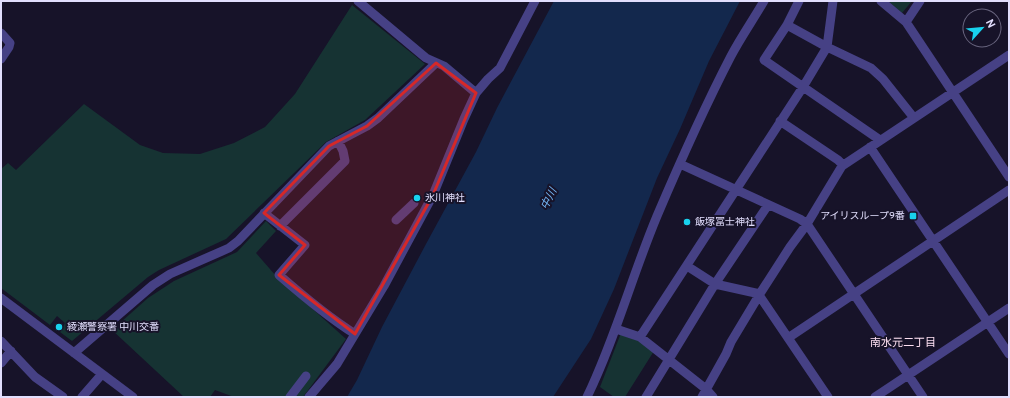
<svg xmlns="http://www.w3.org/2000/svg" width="1010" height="398" font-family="Overpass,'Noto Sans JP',sans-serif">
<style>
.green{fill:#163333}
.water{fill:#13284d}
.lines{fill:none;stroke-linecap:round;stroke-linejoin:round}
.minor{stroke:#464185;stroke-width:9}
.marked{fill:#d62828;fill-opacity:0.2;stroke:#d62828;stroke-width:3;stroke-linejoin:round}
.poi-dot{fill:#18d2ee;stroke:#171329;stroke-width:1.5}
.labels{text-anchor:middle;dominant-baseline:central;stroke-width:4;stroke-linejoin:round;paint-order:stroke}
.poi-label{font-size:10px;fill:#e2defd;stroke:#171329;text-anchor:start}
.water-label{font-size:11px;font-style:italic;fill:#73b5f5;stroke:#171329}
.neighbourhood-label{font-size:11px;fill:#fddff1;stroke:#171329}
</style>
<rect width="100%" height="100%" fill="#171329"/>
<path class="green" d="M888 1H912L902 13Z
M352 5 425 64 365 120 326 142 226 239 159 270 148 277 72 341 60 332 65 323 57 316 50 325 1 288V169L8 163 16 170 84 104 140 145 163 153 200 154 234 143 265 127 295 94Z
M266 221 276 231 256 253 276 276 346 339 303 397H234L215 390 210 397H184L112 330 148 298 174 281 237 252Z
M621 333 638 339 654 351 625 397H614L600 387Z"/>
<path class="water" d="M554 1H740L709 61 680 129 657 178 614 289 591 339 553 397H347L357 380 382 327 426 244 476 152 497 108Z"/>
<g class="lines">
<path class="minor" d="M358 1 426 58 444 66 476 93
M799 1 787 25 764 60 880 140
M881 1 906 22
M920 1 906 22 1009 177
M787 25 827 47 871 68 883 79 914 118
M1 33 10 43 9 47 1 59
M780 121 838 160 843 165
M870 147 1009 354
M680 164 800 219 807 224 923 397
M264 213 305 245 279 275C303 296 328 317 355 334
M396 220 414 203
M280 226 345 161 343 151 338 141
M687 266 715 284 760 294
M759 295 828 397
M1 298 133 397
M616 329 640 337 706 389 713 397
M640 337 803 87 827 47 833 1
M788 338 1009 190
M1 341 35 377 63 397
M74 353 153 285 170 274 229 248 238 241 329 146 367 126 378 118 436 63
M1 363 11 351
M82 397 102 374
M290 397 306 376
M309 397 337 364 384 286 433 195 464 119 476 93 488 79 500 68 535 1
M587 397C615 339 632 276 657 216 680 162 704 108 731 56 741 37 753 20 764 1
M646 397 715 284 768 205
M702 397 726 354 731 342 761 292 790 247 807 224 842 166 1009 55
M875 397 1009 308"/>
</g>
<path class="marked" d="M436 63 476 93 433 195 355 334 279 275 305 245 264 213 329 146 367 126Z"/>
<g class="poi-dot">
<circle cx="417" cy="198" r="4"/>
<rect x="909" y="212" width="8" height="8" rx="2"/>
<circle cx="687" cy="222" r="4"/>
<circle cx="59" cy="327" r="4"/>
</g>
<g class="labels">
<g class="poi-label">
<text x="425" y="198">氷川神社</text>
<text x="905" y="216" text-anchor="end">アイリスループ9番</text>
<text x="695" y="222">飯塚冨士神社</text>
<text x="67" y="327">綾瀬警察署 中川交番</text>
</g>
<g class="water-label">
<text transform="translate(549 199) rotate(-63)">中川</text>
</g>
<g class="neighbourhood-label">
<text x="903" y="343">南水元二丁目</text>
</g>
</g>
<rect width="1010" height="398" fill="none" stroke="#e2defd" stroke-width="4"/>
<g transform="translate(982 28) rotate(63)"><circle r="19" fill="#171329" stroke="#68647e"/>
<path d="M0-3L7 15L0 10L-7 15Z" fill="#18d2ee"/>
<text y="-6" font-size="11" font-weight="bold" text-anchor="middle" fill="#e2defd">N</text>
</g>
</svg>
